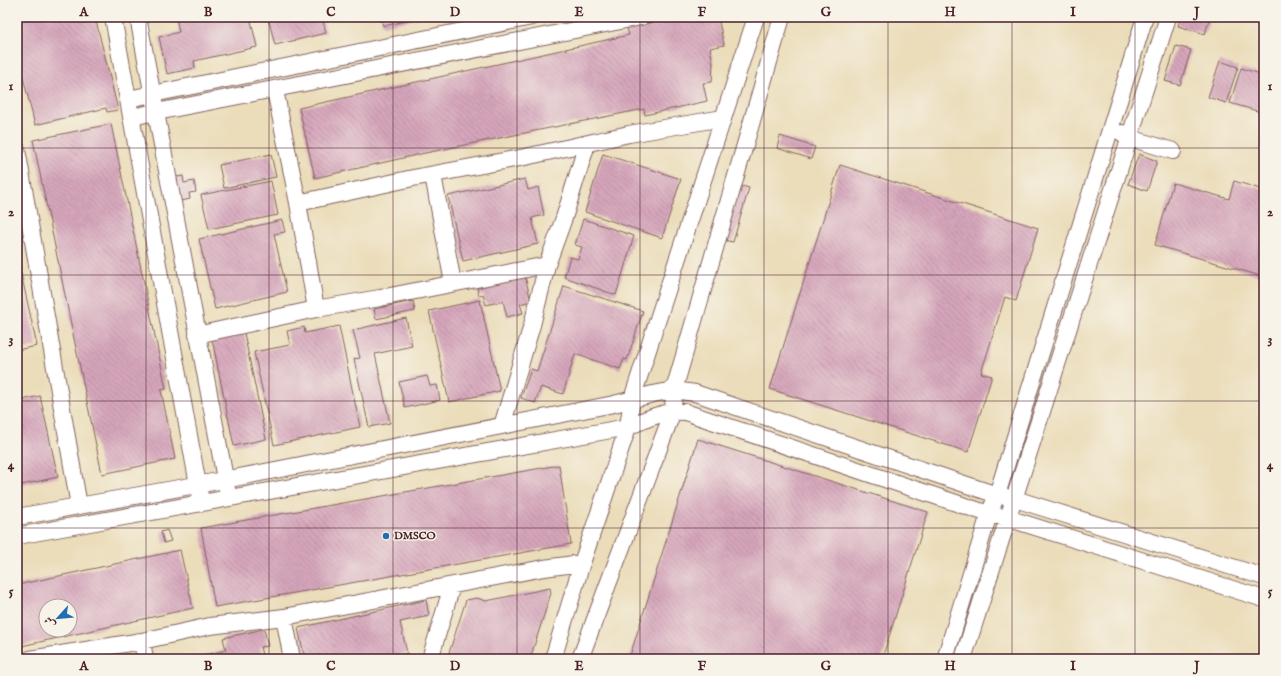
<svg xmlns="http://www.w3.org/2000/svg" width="1281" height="676" font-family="'IM FELL English',Amiri,serif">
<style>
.building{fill:url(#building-back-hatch);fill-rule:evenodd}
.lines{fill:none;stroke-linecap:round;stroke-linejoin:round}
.minor-casing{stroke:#82625d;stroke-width:18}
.minor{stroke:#fff;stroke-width:16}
.grid{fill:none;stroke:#4a1f2b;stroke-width:1;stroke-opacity:0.55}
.poi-dot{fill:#1f6fb2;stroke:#f7f3e8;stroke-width:1.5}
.labels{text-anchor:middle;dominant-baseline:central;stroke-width:3;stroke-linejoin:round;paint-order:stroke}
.poi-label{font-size:11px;font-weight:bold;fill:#4a1f2b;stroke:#f7f3e8;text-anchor:start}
.neatline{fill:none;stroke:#4a1f2b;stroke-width:1.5}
.grid-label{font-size:13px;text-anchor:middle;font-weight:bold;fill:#4a1f2b}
</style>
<defs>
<pattern id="building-back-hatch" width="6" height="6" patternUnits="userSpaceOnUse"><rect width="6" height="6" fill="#d6a6bb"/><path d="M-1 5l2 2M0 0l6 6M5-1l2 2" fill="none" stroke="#b08798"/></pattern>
</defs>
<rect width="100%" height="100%" fill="#f7f3e8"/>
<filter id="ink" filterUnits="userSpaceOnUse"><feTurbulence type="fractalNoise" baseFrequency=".025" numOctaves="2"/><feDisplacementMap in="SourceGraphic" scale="8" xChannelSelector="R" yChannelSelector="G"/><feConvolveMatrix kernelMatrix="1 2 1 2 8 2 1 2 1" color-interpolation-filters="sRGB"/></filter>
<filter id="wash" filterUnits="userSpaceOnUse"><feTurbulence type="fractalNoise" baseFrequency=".012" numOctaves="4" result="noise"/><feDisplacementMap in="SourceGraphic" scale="16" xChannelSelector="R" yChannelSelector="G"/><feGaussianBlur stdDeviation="0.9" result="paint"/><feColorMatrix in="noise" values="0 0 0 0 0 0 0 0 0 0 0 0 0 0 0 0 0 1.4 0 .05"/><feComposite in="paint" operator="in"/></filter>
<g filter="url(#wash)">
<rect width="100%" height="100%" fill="#ebddba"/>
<g id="blocks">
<path class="building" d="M17 17H95L118 110 107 112 106 108 35 125 17 53Z
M176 17H250L257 47 194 61 195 68 167 74 159 37 179 32Z
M268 17H322L326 33 275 45Z
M381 17H420V18L383 26Z
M675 17H718L724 45 710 48 713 63 712 82 703 83 707 101 645 115 644 109 425 153 315 178 299 108 629 35 627 28Z
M1181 17H1210L1205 34 1178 26Z
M1176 46 1191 50 1180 85 1165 81Z
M1220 61 1238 67 1226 103 1208 97Z
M1241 68 1264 75V113L1230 103Z
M111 124 166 389 161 390 175 459 102 474 33 140Z
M780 136 815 147 811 159 777 148Z
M271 154 276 177 224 188 219 165Z
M603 154 681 179 662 238 585 212Z
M1139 154 1157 161 1147 191 1128 184Z
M840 165 1038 228 1016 301 1005 297 981 373 992 376 968 452 770 389Z
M183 176 184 183 194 181 196 192 189 193 190 199 181 201 176 177Z
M525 179 528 190 538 187 544 215 532 218 538 244 463 261 448 196Z
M271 181 278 215 209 229 201 195Z
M1234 181 1264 190V277L1155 245 1173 183 1229 199Z
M739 185 749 188 733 242 723 240Z
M583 219 634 236 616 295 564 277 570 257 578 259 582 247 575 245Z
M282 220 285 232 274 234 287 292 215 309 199 239Z
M17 251 21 269 17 270Z
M21 273 37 346 17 350V274Z
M525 276 531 301 520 304 523 313 507 317 503 301 486 305 483 295 479 296 477 288Z
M564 286 643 311 627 360 624 359 620 369 575 354 563 394 541 387 535 403 521 398 531 369 537 371Z
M480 300 500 391 449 402 429 311Z
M413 301 415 311 376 319 374 309Z
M406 318 412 346 375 354 390 423 369 427 354 359 360 358 353 330Z
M339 326 360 427 274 445 254 352 290 345 287 331 304 327 305 333Z
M244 333 266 439 234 446 212 339Z
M427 376 430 386 437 385 440 400 405 408 399 382Z
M40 396 58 477 17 486V401Z
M698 439 928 512 882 659H629Z
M559 465 571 544 215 607 201 528Z
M167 530 171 541 164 543 161 532Z
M180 550 193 608 17 647V585ZM46 606H70V630H46Z
M550 588 551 593 530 659H447L466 600 477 598 486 601Z
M426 600 429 616 400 622 407 653 400 655 401 659H305L298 628Z
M264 629 268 646 260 647 263 659H188L226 650 223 638Z"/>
</g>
</g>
<g filter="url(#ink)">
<use href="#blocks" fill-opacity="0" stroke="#82625d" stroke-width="1"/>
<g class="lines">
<defs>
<path id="minor" d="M113 17 200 496
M138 17 227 489
M275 90 298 203 316 309
M128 99 532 17
M131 117 641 17
M1122 133 1130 138 1173 151
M17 149 79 506
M433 175 453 283
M298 203 413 178 525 157 629 134 723 118
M197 335 316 309 380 298 547 265
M502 426 532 325 547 265 564 218 587 144
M17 517 224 480 614 404 653 394 674 390 695 393 997 495 1015 499 1264 577
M17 536 628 427C646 419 665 410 685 412L989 514 1007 518 1264 599
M284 617 292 659
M142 641 145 659
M30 659 142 641 210 626 284 617 544 568 582 563
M430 659 452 586
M553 659 582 563 628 427 632 399 756 17
M580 659 673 411 674 390 782 17
M945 659 989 514 997 495 1145 17
M963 659 1168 17"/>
</defs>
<use href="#minor" class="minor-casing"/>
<use href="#minor" class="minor"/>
</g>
</g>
<path class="grid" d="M146 17V659M269 17V659M393 17V659M517 17V659M640 17V659M764 17V659M888 17V659M1012 17V659M1135 17V659M17 148H1264M17 275H1264M17 401H1264M17 528H1264"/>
<circle class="poi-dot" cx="386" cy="536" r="4"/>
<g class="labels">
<g class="poi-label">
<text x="394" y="536">DMSCO</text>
</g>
</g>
<rect width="1281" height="676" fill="none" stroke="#f7f3e8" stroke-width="44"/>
<g transform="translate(58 618) rotate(243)"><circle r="19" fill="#f7f3e8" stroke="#b29e9c"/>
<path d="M0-3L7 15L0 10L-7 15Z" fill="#1f6fb2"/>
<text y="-6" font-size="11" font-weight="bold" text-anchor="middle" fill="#4a1f2b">ش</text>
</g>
<rect x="22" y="22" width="1237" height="632" class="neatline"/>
<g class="grid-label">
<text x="84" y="16">A</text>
<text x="208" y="16">B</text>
<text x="331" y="16">C</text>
<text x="455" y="16">D</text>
<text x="579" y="16">E</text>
<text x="702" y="16">F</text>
<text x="826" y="16">G</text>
<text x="950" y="16">H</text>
<text x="1073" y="16">I</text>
<text x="1197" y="16">J</text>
<text x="11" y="90">1</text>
<text x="1270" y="90">1</text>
<text x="11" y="216">2</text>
<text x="1270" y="216">2</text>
<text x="11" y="343">3</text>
<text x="1270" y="343">3</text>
<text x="11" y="469">4</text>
<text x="1270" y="469">4</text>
<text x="11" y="595">5</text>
<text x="1270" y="595">5</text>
<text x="84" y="670">A</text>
<text x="208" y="670">B</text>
<text x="331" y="670">C</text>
<text x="455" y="670">D</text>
<text x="579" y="670">E</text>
<text x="702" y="670">F</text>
<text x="826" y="670">G</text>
<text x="950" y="670">H</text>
<text x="1073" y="670">I</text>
<text x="1197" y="670">J</text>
</g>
</svg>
